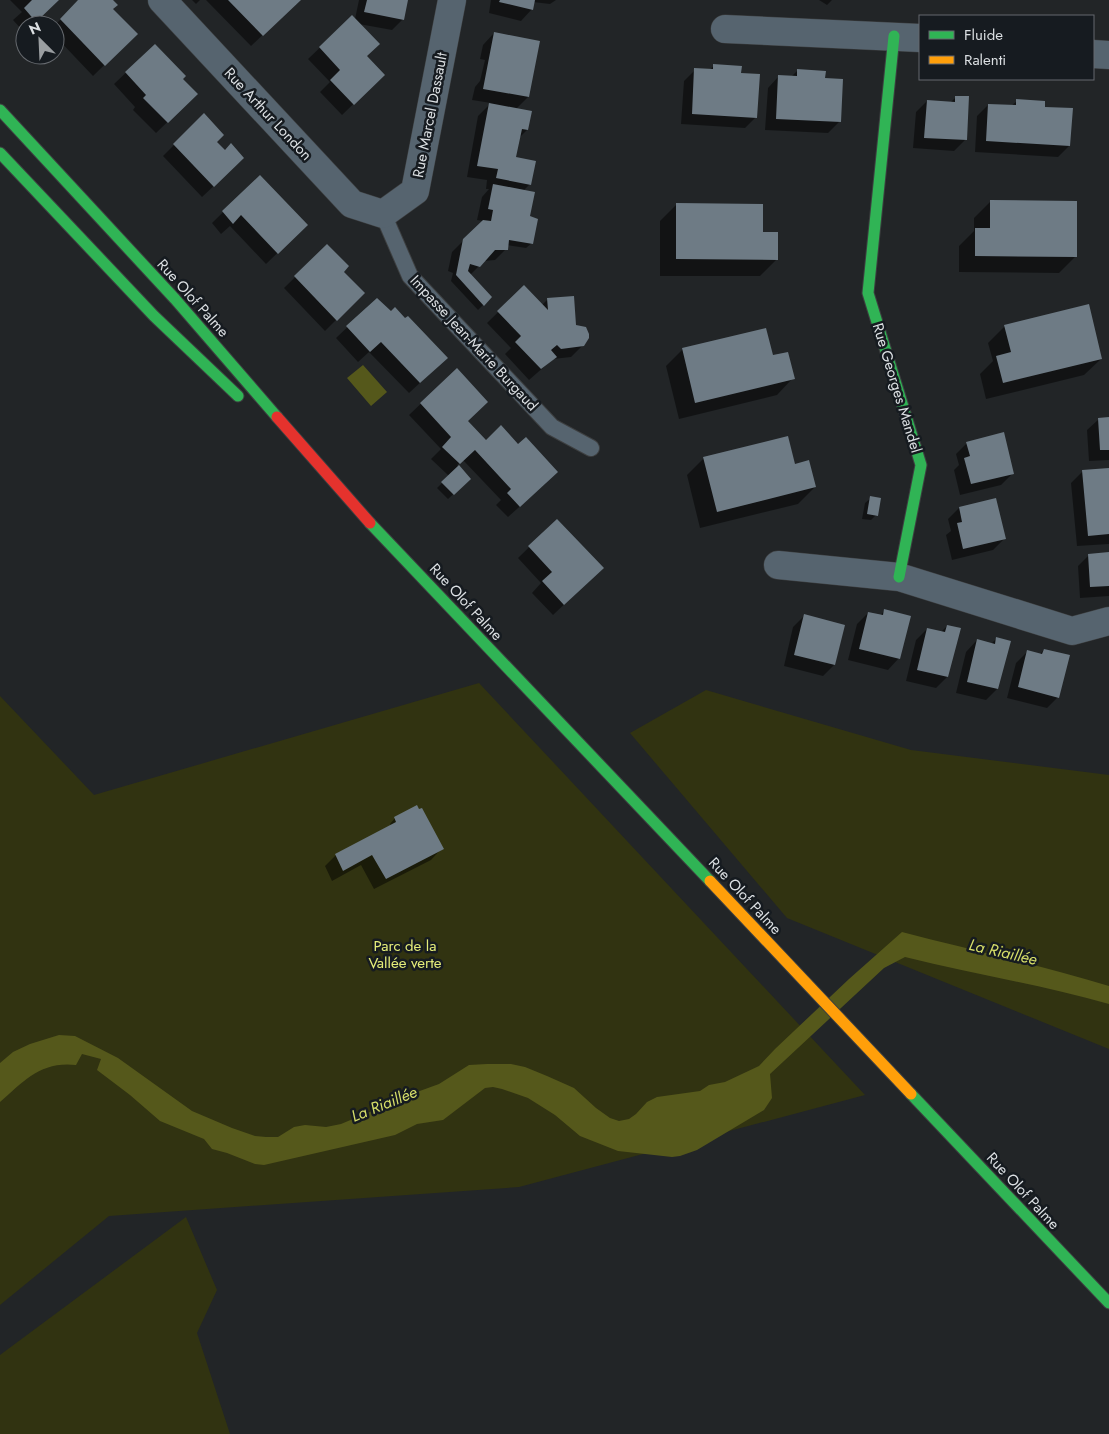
<svg xmlns="http://www.w3.org/2000/svg" width="1109" height="1434" font-family="Jost,sans-serif">
<style>
.green{fill:#313311}
.water{fill:#55581b}
.shadow{fill:#0007}
.building{fill:#6e7b85}
.lines{fill:none;stroke-linecap:round;stroke-linejoin:round}
.lane-casing{stroke:#3d3f40;stroke-width:18}
.street-casing{stroke:#3d3f40;stroke-width:29}
.fast-casing{stroke:#3d3f40;stroke-width:13}
.slow-casing{stroke:#3d3f40;stroke-width:13}
.jam-casing{stroke:#3d3f40;stroke-width:13}
.lane{stroke:#56646f;stroke-width:16}
.street{stroke:#56646f;stroke-width:28}
.fast{stroke:#30b455;stroke-width:11}
.slow{stroke:#ff9f0a;stroke-width:11}
.jam{stroke:#e5322d;stroke-width:11}
.labels{text-anchor:middle;dominant-baseline:central;stroke-width:5;stroke-linejoin:round;paint-order:stroke}
.street-label{font-size:15px;fill:#dbdfe2;stroke:#161b20}
.park-label{font-size:15px;fill:#e5ed79;stroke:#161b20}
.water-label{font-size:16px;font-style:italic;fill:#d6de69;stroke:#161b20}
</style>
<rect width="100%" height="100%" fill="#222527"/>
<path class="green" d="M479 683 865 1095 519 1187 109 1216 0 1305V696L94 795Z
M706 690 911 750 1109 775V1049L787 918 630 733Z
M186 1217 217 1290 197 1333 230 1434H0V1355Z"/>
<path class="water" d="M363 365 387 392 371 406 347 378Z
M902 932C971 950 1041 965 1109 986V1004C1042 985 973 974 905 957L884 968 770 1074 772 1098 764 1110 697 1150 680 1156 672 1157 618 1151 580 1136 555 1115 528 1098 502 1089 493 1087 485 1088 443 1120 417 1124 395 1135 264 1165 255 1164 227 1153 212 1149 204 1139 160 1121 130 1095 97 1070 101 1059 82 1054 76 1065C41 1061 24 1081 0 1102V1063L13 1052 30 1044 59 1035 75 1036 118 1058 192 1111 232 1128 255 1136 266 1137H278L294 1127 305 1125 326 1127 341 1124 379 1108 400 1103 406 1096 439 1084 469 1065 487 1064H511L525 1067 547 1076 574 1088 596 1108 610 1118 619 1121 629 1119 636 1114 647 1102 657 1097 700 1091 709 1085 725 1082 759 1066 775 1049 849 979Z"/>
<path class="shadow" d="M10 0H58L32 25H25L24 32 13 20 22 12Z
M80 0H112L111 9 136 34 93 76 55 36V25Z
M192 0H200L196 4Z
M206 0H299L251 46Z
M359 0H410H407L403 19 392 30 359 24 372 86 342 115 320 92 330 82 308 59 352 17 355 19Z
M491 0H556L550 4 533 2 532 9 521 21 489 13Z
M819 0H832L827 5Z
M494 33 528 97 515 110 527 130 519 138 515 158 530 184 523 191 529 217 532 243 526 248 507 245 506 249 495 260 484 261 470 275 491 297 478 310 451 281 453 273 448 271 452 252 483 221 477 220 482 197 489 189H486L487 180 467 177 478 116 491 103 472 100 475 87 480 81 485 60 480 59 483 45Z
M155 45 181 79 185 105 156 133 133 110 135 107 114 84Z
M714 66 740 74 756 117 745 128 681 124 684 81 695 70H709Z
M797 71 824 79 839 122 828 133 765 130 768 88 779 76 791 77Z
M956 97 965 140 954 151 913 148 916 112 927 101 950 103Z
M1017 101 1069 146 1058 157 975 152 977 116 988 105 1011 106Z
M204 115 215 142 232 169 202 197 163 156Z
M260 176 295 236 266 264 230 226 221 234 212 223Z
M991 201 1076 256 1059 273 959 272V246L974 231V218Z
M677 204 762 233 777 259 760 276H660V221Z
M327 246 342 272 363 293 325 331 284 288Z
M524 287 542 305 548 299 575 326 583 345 571 357 553 359 529 380 505 354 511 348 487 323Z
M377 299 435 369 409 393 369 352 358 362 336 338Z
M1005 326 1101 359 1084 375 986 399 980 374 993 361 988 343Z
M683 349 793 378 777 395 679 419 666 366Z
M456 370 467 422 486 441 546 483 508 517 496 505 501 500 463 460 457 465 470 479 448 499 437 488 449 476 431 459 441 449 409 415Z
M1109 418V460L1089 461 1087 430 1099 419Z
M967 443 1012 474 1001 485 960 495 954 470 959 465 956 454Z
M704 458 794 465 815 487 798 504 700 528 687 475Z
M1109 470V544L1077 546 1071 483 1082 472Z
M871 498 876 515 871 520 862 519 865 503Z
M959 508 1004 539 993 550 952 560 946 535 951 531 948 519Z
M557 520 591 579 553 615 532 593 541 583 518 558Z
M1109 554V596L1080 598 1078 566 1089 555Z
M884 611 899 658 888 670 848 660 857 624 868 613 880 616Z
M804 616 834 665 823 676 784 666 793 627Z
M947 626V677L936 688 906 681 916 640 927 629 941 632Z
M997 638V689L986 700 956 693 966 652 977 640 991 644Z
M1044 650 1058 697 1047 708 1007 698 1016 663 1027 652 1039 655Z
M395 818 442 848 431 860 374 889 361 865 332 881 325 866 336 855 391 826 390 824Z"/>
<path class="building" d="M32 0H59L36 22 24 8Z
M78 0H113L118 5 113 9 138 34 105 66 60 19Z
M228 0H301L263 36Z
M367 0H408L404 20 364 12Z
M500 0H535L533 10 499 2Z
M352 15 380 44 367 56 385 75 354 105 330 80 340 70 319 47Z
M494 32 540 41 529 97 483 89Z
M155 44 186 76 183 79 198 94 168 123 143 98 146 95 125 72Z
M713 64 742 66 741 73 760 74 757 118 692 114 694 68 713 69Z
M797 69 826 71 825 78 843 79 841 122 776 119 778 75 797 76Z
M955 96H969L967 140 924 138 927 100 955 102Z
M1016 99 1045 101V107L1073 108 1070 146 986 141 988 104 1016 105Z
M489 103 532 111 528 130 522 129 516 157 536 161 531 185 496 178 498 169 477 166Z
M204 113 224 135 217 142 225 150 231 143 244 158 214 187 173 144Z
M260 175 308 225 278 254 241 215 233 224 222 211Z
M493 184 535 192 530 216 538 219 533 244 509 240 508 250H495L480 267 470 264 468 271 492 297 484 306 456 275 463 239 483 220 491 221 493 210 488 209Z
M990 200 1077 201V257L975 256V228H990Z
M676 203 763 204V232H778V260L676 259Z
M327 244 349 266 344 272 365 293 337 321 294 276Z
M524 285 548 310 547 298 574 296 576 325 586 327 589 334V338L584 346 561 349 557 345 551 350 557 357 541 369 515 342 521 336 497 311Z
M377 298 391 311 395 307 405 318 408 316 448 358 420 383 381 342 370 352 346 326Z
M1089 304 1102 359 1003 383 996 356 1011 352 1004 325Z
M766 328 773 355 788 352 795 379 695 403 682 348Z
M457 368 488 402 468 421 486 440 501 425 518 444 526 437 558 472 520 507 507 493 511 489 475 450 460 464 442 447 451 437 420 403Z
M1109 417V450H1100L1098 418Z
M1004 432 1014 474 971 484 964 458 970 456 966 442Z
M788 436 795 464 809 460 816 487 717 512 703 457Z
M459 465 471 479 454 495 441 482Z
M1109 468V534L1088 536 1082 470Z
M870 496 881 498 878 516 867 514Z
M996 498 1006 539 963 549 957 523 962 522 959 507Z
M557 519 604 568 564 605 542 581 552 572 528 546Z
M1109 552V586L1090 587 1088 554Z
M884 609 911 616 900 659 859 649 868 612 883 615Z
M804 614 845 625 835 665 794 655Z
M947 625 961 628 948 677 917 670 927 628 945 632Z
M996 637 1011 641 998 689 967 682 977 639 995 644Z
M1044 649 1070 655 1059 698 1018 687 1027 650 1042 654Z
M417 805 419 809 422 808 444 849 386 879 372 855 343 871 335 854 396 822 394 817Z"/>
<g class="lines">
<defs>
<path id="lane" d="M383 214 410 276 552 427 591 448"/>
<path id="street" d="M162 0 352 204 383 214 415 191 452 0
M725 29 920 38
M1093 54 1109 55
M778 565 899 577 1072 631 1109 621"/>
<path id="fast" d="M894 36 868 293 921 465 899 577
M0 110 175 299 277 417
M0 153 154 316 238 396
M370 523 710 881
M911 1094 1109 1303"/>
<path id="slow" d="M710 881 911 1094"/>
<path id="jam" d="M277 417 370 523"/>
</defs>
<use href="#lane" class="lane-casing"/>
<use href="#street" class="street-casing"/>
<use href="#fast" class="fast-casing"/>
<use href="#slow" class="slow-casing"/>
<use href="#jam" class="jam-casing"/>
<use href="#lane" class="lane"/>
<use href="#street" class="street"/>
<use href="#fast" class="fast"/>
<use href="#slow" class="slow"/>
<use href="#jam" class="jam"/>
</g>
<g class="labels">
<g class="street-label">
<text transform="translate(268 114) rotate(47)">Rue Arthur London</text>
<text transform="translate(430 115) rotate(-79)">Rue Marcel Dassault</text>
<text transform="translate(193 298) rotate(48)">Rue Olof Palme</text>
<text transform="translate(474 343) rotate(47)">Impasse Jean-Marie Burgaud</text>
<text transform="translate(897 388) rotate(73)">Rue Georges Mandel</text>
<text transform="translate(466 602) rotate(47)">Rue Olof Palme</text>
<text transform="translate(745 896) rotate(47)">Rue Olof Palme</text>
<text transform="translate(1023 1191) rotate(47)">Rue Olof Palme</text>
</g>
<g class="park-label">
<text x="405" y="946">Parc de la<tspan x="405" dy="17">Vallée verte</tspan></text>
</g>
<g class="water-label">
<text transform="translate(1003 952) rotate(13)">La Riaillée</text>
<text transform="translate(384 1104) rotate(-22)">La Riaillée</text>
</g>
</g>
<rect x="919" y="15" width="175" height="65" fill="#161b20" stroke="#65696e"/>
<rect x="929" y="31" width="25" height="8" fill="#30b455" stroke="#65696e"/>
<text x="964" y="40" font-size="15" fill="#dbdfe2">Fluide</text>
<rect x="929" y="56" width="25" height="8" fill="#ff9f0a" stroke="#65696e"/>
<text x="964" y="65" font-size="15" fill="#dbdfe2">Ralenti</text>
<g transform="translate(40 40) rotate(336)"><circle r="24" fill="#161b20" stroke="#65696e"/>
<path d="M0-4L9 19L0 12L-9 19Z" fill="#9a9ea1"/>
<text y="-8" font-size="14" font-weight="bold" text-anchor="middle" fill="#dbdfe2">N</text>
</g>
</svg>
